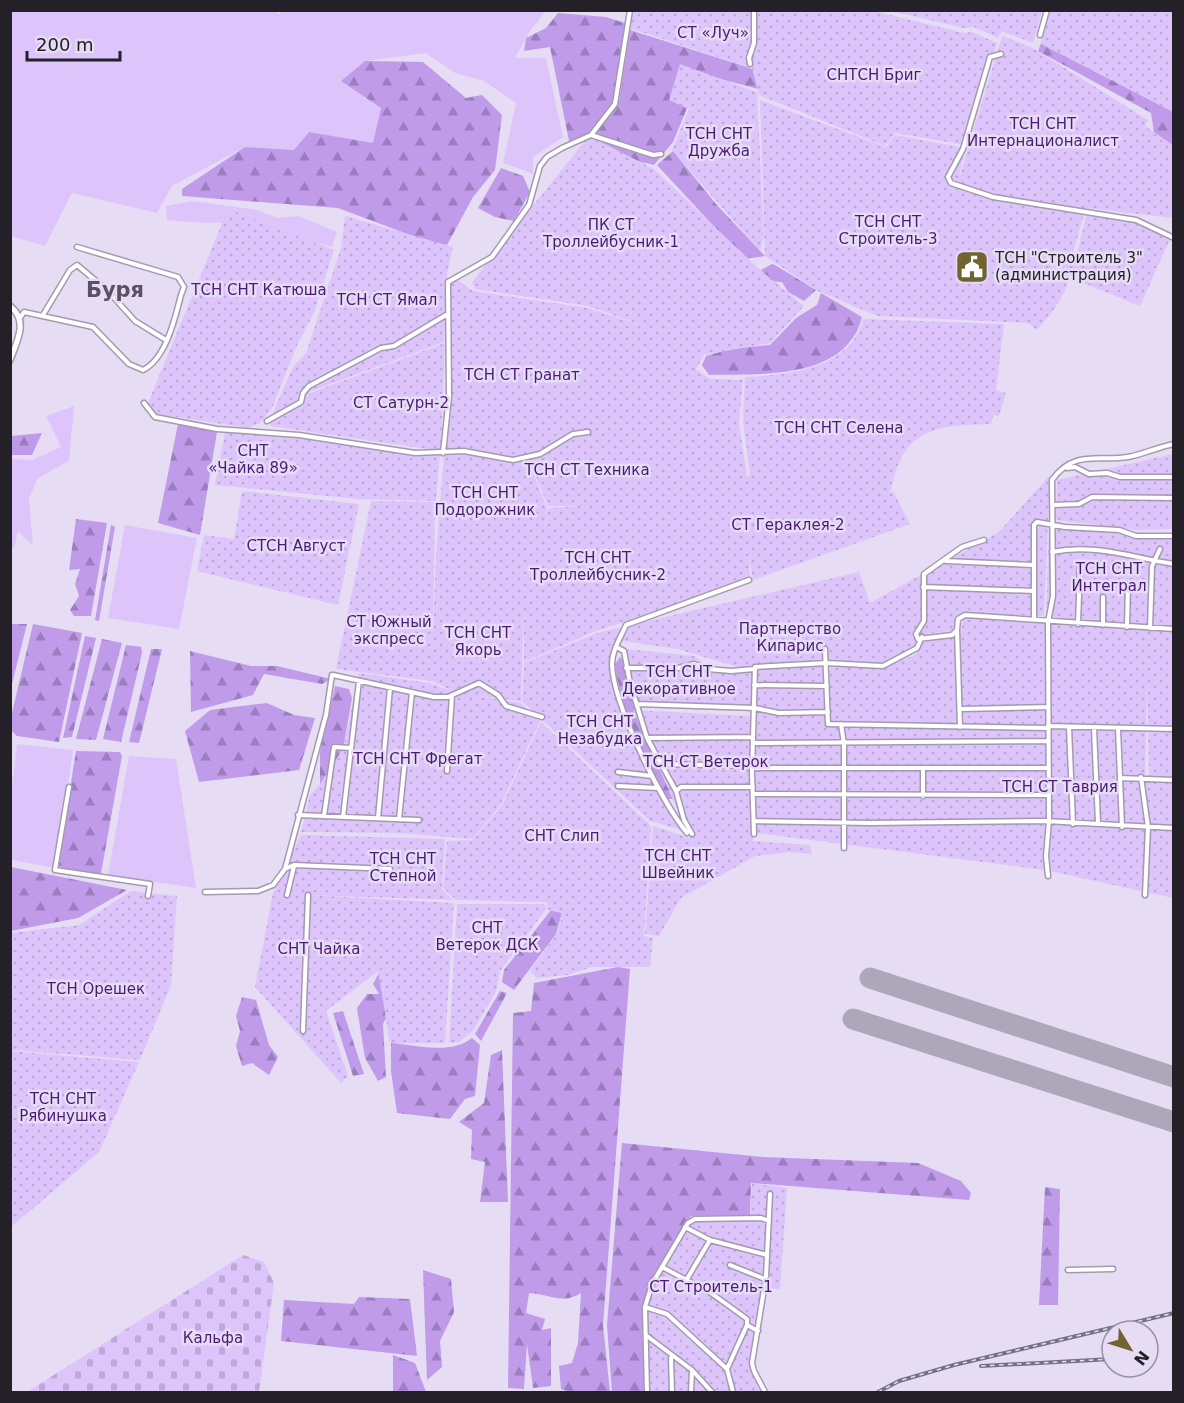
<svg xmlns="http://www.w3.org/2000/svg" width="1184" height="1403" font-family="'DejaVu Sans',sans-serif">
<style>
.green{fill:#ddc5fc}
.forest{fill:url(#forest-firs)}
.cemetery{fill:url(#cemetery-stones)}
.garden{fill:url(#garden-dots)}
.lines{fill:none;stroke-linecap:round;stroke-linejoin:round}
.runway{stroke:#aea7ba;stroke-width:21}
.minor-casing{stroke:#a39ab0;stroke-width:7}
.major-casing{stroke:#a39ab0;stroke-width:8}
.minor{stroke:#fff;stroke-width:4}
.major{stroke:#fff;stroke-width:5}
.rail-casing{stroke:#76717f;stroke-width:4}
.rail{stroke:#e6ddf4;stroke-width:1.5;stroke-dasharray:4.5;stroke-linecap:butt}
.labels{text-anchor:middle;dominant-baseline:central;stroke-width:5;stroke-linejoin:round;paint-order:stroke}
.park-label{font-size:15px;fill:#4c1a75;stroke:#e6ddf4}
.poi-label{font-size:15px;fill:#232028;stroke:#e6ddf4;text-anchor:start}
.district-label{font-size:21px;font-weight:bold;fill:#595064;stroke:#e6ddf4}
</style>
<defs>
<pattern id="forest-firs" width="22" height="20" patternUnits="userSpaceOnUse" patternTransform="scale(1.5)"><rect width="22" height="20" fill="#bf9be9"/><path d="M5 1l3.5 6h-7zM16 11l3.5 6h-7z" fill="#9b7ebd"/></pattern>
<pattern id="cemetery-stones" width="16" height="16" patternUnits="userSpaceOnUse" patternTransform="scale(1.5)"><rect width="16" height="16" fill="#ddc5fc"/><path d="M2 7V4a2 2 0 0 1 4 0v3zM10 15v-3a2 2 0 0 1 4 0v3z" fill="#bda9d8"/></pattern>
<pattern id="garden-dots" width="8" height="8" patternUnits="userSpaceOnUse" patternTransform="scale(1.5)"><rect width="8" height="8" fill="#ddc5fc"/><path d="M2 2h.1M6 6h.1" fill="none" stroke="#bda9d8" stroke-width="1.8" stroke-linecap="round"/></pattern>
</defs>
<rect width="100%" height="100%" fill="#e6ddf4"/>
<path class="green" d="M173 10H273L281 15 280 11H546L530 31 515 58H546L563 137 533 157V174L503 163 516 103 484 81 455 73 426 53 365 61 341 81 381 108 373 144 309 132 294 150 245 147 172 186 157 213 72 193 45 246 11 236 10 11Z
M193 201 257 210 277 218 299 216 337 232 332 247 243 222 205 223 167 220 166 206Z
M74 406 69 461 38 478 29 498 33 546 18 531 14 549 10 545 11 459 32 460 61 447 46 416Z
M125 525 197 538 179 629 108 618Z
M17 744 73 750 56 868 11 860 10 802Z
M129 756 176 759 196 888 108 875Z"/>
<path class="forest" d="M558 13 606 17 628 24 614 102 592 133 569 141 550 47 524 51 526 38 546 28Z
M630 30 747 67 848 113 713 77 688 106 673 142 654 165C627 158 607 160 596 132L619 101Z
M1042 41 1173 109V146L1154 133 1151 113 1038 51Z
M365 61 423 62 466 98 482 95 502 115 495 170 473 197 447 245 426 241 338 208 182 196V189L245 147 294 150 309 132 373 143 381 108 341 81Z
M673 151 716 204 765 256 744 259 657 165Z
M501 168 523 176 530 192 514 221 495 217 478 208Z
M772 264 775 265 816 290 804 301 788 292 782 282 767 281 761 270Z
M821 293 862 317C847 380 760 374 709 375L702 365 706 356 730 349 770 345 796 318 817 305Z
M178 424 217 432 200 535 158 523Z
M42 433 32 455H11V436Z
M76 519 107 523 91 616H74L70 610 79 596 75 584 80 569 69 570Z
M111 525 115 527 99 621 95 620Z
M11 624H27L11 688 10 624Z
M33 624 82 633 59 742 17 736 11 730V717Z
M85 636 96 638 72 737 63 738Z
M102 639 122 643 96 740 76 739Z
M126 645 141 647 142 653 121 742 103 739Z
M151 649H162L139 743 129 742Z
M190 651 251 666H277L331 679 322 684 264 674 253 695 191 712Z
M620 657 624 660 674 799H667C645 755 621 713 615 664Z
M335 686 349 689 352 698 343 749 320 785V752Z
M267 703 294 715 315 718 299 770 199 782 185 731 210 710Z
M76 751 120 752 122 756 100 879 57 871Z
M11 867 127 890 78 918 11 931Z
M551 910 562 913 556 934 514 990 502 982 504 970Z
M618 967 630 969 603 1325 610 1392H570L561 1389 559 1366 572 1363 578 1343 581 1293C562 1305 550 1294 529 1293L526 1313 545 1319 542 1330 551 1328V1386L533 1388 527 1344 524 1389 508 1388 513 1013 531 1011 534 983Z
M379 973 388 1015 383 1024 386 1077 378 1081 365 1058 357 1008 367 994H379L373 984Z
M500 991 507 993 481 1041 475 1034Z
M242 997 256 1000 269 1045 278 1057 269 1075 252 1063 242 1066 236 1046 240 1031 236 1016Z
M343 1011 364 1074 353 1076 333 1013Z
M472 1038 480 1045 475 1096 465 1099 450 1119 397 1113 391 1071V1043C416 1045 451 1055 472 1038Z
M502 1050 508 1202H480L485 1162 471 1159 472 1130 459 1122 484 1103 491 1055Z
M622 1143 763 1157 918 1163 961 1181 971 1193 969 1200 751 1183 750 1215 691 1216 662 1267 645 1307 649 1392H612L607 1325Z
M1045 1187 1060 1189 1058 1305H1039Z
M423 1270 451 1279 454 1312 440 1341 442 1367 427 1380Z
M359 1297 410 1299 417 1356 281 1341 284 1300 354 1304Z
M393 1355 415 1363 426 1392H393Z"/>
<path class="cemetery" d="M243 1255 264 1262 274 1283 259 1392H27Z"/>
<path class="garden" d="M870 10 964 33 972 32 997 43 965 145 895 133 885 146 759 95 752 68 629 28 632 11Z
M891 11H1042L1033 43 1002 31 998 38 974 27 964 28Z
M1043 11H1173V112L1041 44Z
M1002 36 1031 47 1148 120 1145 126 1173 145V218L1086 208 1070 263 1076 258 1087 212 1135 221 1170 239 1140 306 1071 278 1070 270C1068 294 1053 312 1037 330L1028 323 877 316 818 291 765 256 760 100 886 147 895 135 965 148 958 182Z
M680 64 757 92 764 236 760 251 672 150 689 109 669 100Z
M591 137 654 169 757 267 804 306 770 343 704 355 696 369 710 379 743 380 739 423 747 476 750 475 743 421 745 377C786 375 852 369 863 319L1004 324 996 390 1006 393 999 416 993 415 991 424C934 426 904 427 891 490L888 493 893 491 910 524 753 580 749 556 750 581 596 631 524 662V614L521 701 478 696 521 703 540 721 501 804 473 839 397 833 301 832 310 795 320 784 343 749 359 673 429 683 455 692 432 681 336 669 371 501 435 502 433 636 436 554 444 453C473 451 501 464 528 459L547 508 545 529 548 508 580 506H548L528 458 540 455 573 433C555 443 535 459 513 459 491 460 470 450 444 451L449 282 456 279 473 291 588 308 644 326 588 306 475 289 472 282 584 142Z
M228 209 334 250 314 313 298 343 272 408 260 423 248 428 157 414 148 403Z
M345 216 453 247 447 275 444 342 309 392 307 397 310 393 445 343 441 451 271 426 269 422 303 404 271 417 293 367 306 353 341 248Z
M226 427 440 455 436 501 358 499 215 485Z
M1173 454V529L1139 530 1056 520 1057 480Z
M1050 475 1044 616 961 613 958 630 925 634 914 652 889 662 828 665 826 721H829L830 667 890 665 915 655 925 638 961 633 963 615 1141 625 1046 618 1049 526 1173 540V777H1149L1147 685 1145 781 1173 782V898L1045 870 756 833 755 672 677 649 622 641 626 626 859 572 870 603 999 532Z
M242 491 359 504 338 605 197 571 204 535 234 539Z
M622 627 611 654 617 692 643 752 685 831 650 821 522 701 524 663 597 633Z
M627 649 694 656 707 665 752 673V711L638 706Z
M633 710 750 716 753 841 810 845 812 854 791 852 755 856 681 898 659 936 645 934 653 826 690 838Z
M541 722 651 826 644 936 653 938 650 967H591L568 975 537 978 530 971 557 933 563 913 548 910 547 902 456 900 443 888 447 841 473 840 502 805Z
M301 835 445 839 442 889 453 900 308 895 454 903 445 1043H390L378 971 326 1011 348 1076 341 1083 255 987 273 893Z
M131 891 177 896 171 985 140 1060 11 1050 10 933 79 925Z
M457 904H544L547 908 500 971 496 992 472 1032 459 1042 449 1043Z
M11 1051 139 1062 99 1152 11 1227Z
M752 1183 787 1188 780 1289 763 1288 757 1330 747 1324 726 1372 731 1390 727 1369 747 1326 757 1331 752 1363 765 1392H713L707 1384 647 1335 646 1306 662 1268 692 1217 750 1215Z
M647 1336 691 1370 712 1392H650Z"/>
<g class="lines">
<path class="runway" d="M870 978 1174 1077
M853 1019 1174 1122"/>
<defs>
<path id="minor" d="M1040 35 1047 10
M1001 54 990 57 963 149 948 177 951 183 993 197 1136 220 1174 238
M750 64 749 58 754 43V10
M591 135 653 155 661 154
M43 315 70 270 77 265 108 291 135 321 166 340
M20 318 24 312 93 327 129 364 143 370C166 359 175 318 181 295L184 287 178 277 77 247
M144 403 155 417 217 429 299 435 415 453 464 451 513 460 540 454 573 434 588 432
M267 421 301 402 303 393 309 386 381 348 394 346 446 315
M443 453 449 397 448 282 492 257 529 205 540 166 547 157 562 148 591 135 615 104 630 10
M1067 468 1075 467 1089 474 1107 473 1120 477H1174
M1053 505 1079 504 1092 497 1174 498
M984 540 962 547 924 574V621L916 634 918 639 952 635 957 630 958 619 965 615 1174 629
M1052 552C1094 543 1133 558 1174 564
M946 561 1034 565
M923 587 1034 591
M1034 619V525L1037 522 1065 527 1119 530 1136 536H1174
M1078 624 1080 566
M1103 625V597
M1127 627 1128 584
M1150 628 1152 566 1160 549
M957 630 960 727
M616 647 624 651 630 683 647 738 676 791 684 820 692 834
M825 649 828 724 1048 728
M626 668H678L694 664 708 669 731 671 754 669
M333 675 434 697H448L479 683 498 695 506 706 542 717
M754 685 827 686
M637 704 755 708 779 713 828 712
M961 709 1048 707
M841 724 844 744V848
M1048 726 1174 729
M1069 727 1073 824
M1094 728 1098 823
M1118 728 1122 827
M647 738 753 737
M753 743 1048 741
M661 764 752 766
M752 768H1048
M447 771 452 695
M618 772 652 776
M1141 777 1148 827 1145 895
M1120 778 1174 780
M618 786 658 788
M69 787 55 870 150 884 148 896
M676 791 681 787H753
M753 794 1048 795
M923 796V770
M298 815 419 820
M324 816 334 747 351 748
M343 817 359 681
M378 818 390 688
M399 819 412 692
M754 821 870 823 1045 821 1174 828
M687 833C661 801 613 704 612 664 612 650 621 637 626 625L749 580
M754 834 752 773 755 667 827 663 883 666 917 648 922 637
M287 868 294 865 390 869
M1048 876 1046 856 1049 821 1048 622 1053 596 1052 480C1074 449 1099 462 1128 457 1144 454 1158 447 1174 444
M205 892 258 891 273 885 285 869 326 715 332 675
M287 895 294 866
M303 1031 308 895
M685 1227 710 1240 767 1255
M730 1265 765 1279
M662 1267 711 1293 747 1319V1325L727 1369 733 1392
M1068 1270 1113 1269
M687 1279 710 1240
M645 1307 667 1314 727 1369
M747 1325 758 1331
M647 1336 692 1370 712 1392
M671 1358 672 1392
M647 1392 645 1307 652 1284 688 1223 695 1219 761 1218 769 1221
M691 1392 692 1371
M765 1392 754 1371 752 1363 766 1277 770 1194"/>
<path id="major" d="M10 306C29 321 17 341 10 360"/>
</defs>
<use href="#minor" class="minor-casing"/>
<use href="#major" class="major-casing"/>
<use href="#minor" class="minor"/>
<use href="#major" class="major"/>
<defs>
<path id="rail" d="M981 1366 1112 1359
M878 1392 899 1381 954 1365 1174 1313"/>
</defs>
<use href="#rail" class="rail-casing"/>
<use href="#rail" class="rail"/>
</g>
<defs>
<symbol id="civic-square" viewBox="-11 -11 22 22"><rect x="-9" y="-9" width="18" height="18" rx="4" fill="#716431" stroke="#e6ddf4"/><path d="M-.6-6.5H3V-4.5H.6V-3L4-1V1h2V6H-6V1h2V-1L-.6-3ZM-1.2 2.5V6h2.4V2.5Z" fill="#fff"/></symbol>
</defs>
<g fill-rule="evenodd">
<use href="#civic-square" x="953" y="248" width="38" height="38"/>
</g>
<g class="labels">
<g class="park-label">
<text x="713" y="33">СТ «Луч»</text>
<text x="874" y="75">СНТСН Бриг</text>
<text x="1043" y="124">ТСН СНТ<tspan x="1043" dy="17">Интернационалист</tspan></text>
<text x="719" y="134">ТСН СНТ<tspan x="719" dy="17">Дружба</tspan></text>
<text x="888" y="222">ТСН СНТ<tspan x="888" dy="17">Строитель-3</tspan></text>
<text x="611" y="225">ПК СТ<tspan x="611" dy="17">Троллейбусник-1</tspan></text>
<text x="259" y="290">ТСН СНТ Катюша</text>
<text x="387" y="300">ТСН СТ Ямал</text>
<text x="522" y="375">ТСН СТ Гранат</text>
<text x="401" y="403">СТ Сатурн-2</text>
<text x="839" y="428">ТСН СНТ Селена</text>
<text x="253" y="451">СНТ<tspan x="253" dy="17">«Чайка 89»</tspan></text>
<text x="587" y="470">ТСН СТ Техника</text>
<text x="485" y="493">ТСН СНТ<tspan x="485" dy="17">Подорожник</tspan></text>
<text x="788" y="525">СТ Гераклея-2</text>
<text x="296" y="546">СТСН Август</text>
<text x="598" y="558">ТСН СНТ<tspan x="598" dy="17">Троллейбусник-2</tspan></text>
<text x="1109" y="569">ТСН СНТ<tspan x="1109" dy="17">Интеграл</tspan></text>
<text x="389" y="622">СТ Южный<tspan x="389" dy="17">экспресс</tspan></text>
<text x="790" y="629">Партнерство<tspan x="790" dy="17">Кипарис</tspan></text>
<text x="478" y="633">ТСН СНТ<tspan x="478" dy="17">Якорь</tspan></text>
<text x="679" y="672">ТСН СНТ<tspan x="679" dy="17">Декоративное</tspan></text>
<text x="600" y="722">ТСН СНТ<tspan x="600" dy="17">Незабудка</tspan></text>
<text x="418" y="759">ТСН СНТ Фрегат</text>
<text x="706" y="762">ТСН СТ Ветерок</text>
<text x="1060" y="787">ТСН СТ Таврия</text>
<text x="562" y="836">СНТ Слип</text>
<text x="678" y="856">ТСН СНТ<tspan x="678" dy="17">Швейник</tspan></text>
<text x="403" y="859">ТСН СНТ<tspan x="403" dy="17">Степной</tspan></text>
<text x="487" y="928">СНТ<tspan x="487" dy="17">Ветерок ДСК</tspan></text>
<text x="319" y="949">СНТ Чайка</text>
<text x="96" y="989">ТСН Орешек</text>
<text x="63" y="1099">ТСН СНТ<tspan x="63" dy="17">Рябинушка</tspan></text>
<text x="711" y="1287">СТ Строитель-1</text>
<text x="213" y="1338">Кальфа</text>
</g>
<g class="poi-label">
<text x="995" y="258">ТСН "Строитель 3"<tspan x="995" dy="17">(администрация)</tspan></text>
</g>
<g class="district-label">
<text x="115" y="290">Буря</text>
</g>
</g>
<rect width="1184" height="1403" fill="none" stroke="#232028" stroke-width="24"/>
<g transform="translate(1130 1349) rotate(128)"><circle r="28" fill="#e6ddf4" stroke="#9891a2" stroke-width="1.5"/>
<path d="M0-4.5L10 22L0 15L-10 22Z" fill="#716431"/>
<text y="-9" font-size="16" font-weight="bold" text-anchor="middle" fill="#232028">N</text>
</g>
<path d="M27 51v9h93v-9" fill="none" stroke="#232028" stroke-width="3"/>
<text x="36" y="51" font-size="18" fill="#232028" stroke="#e6ddf4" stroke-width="4.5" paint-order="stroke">200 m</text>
</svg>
